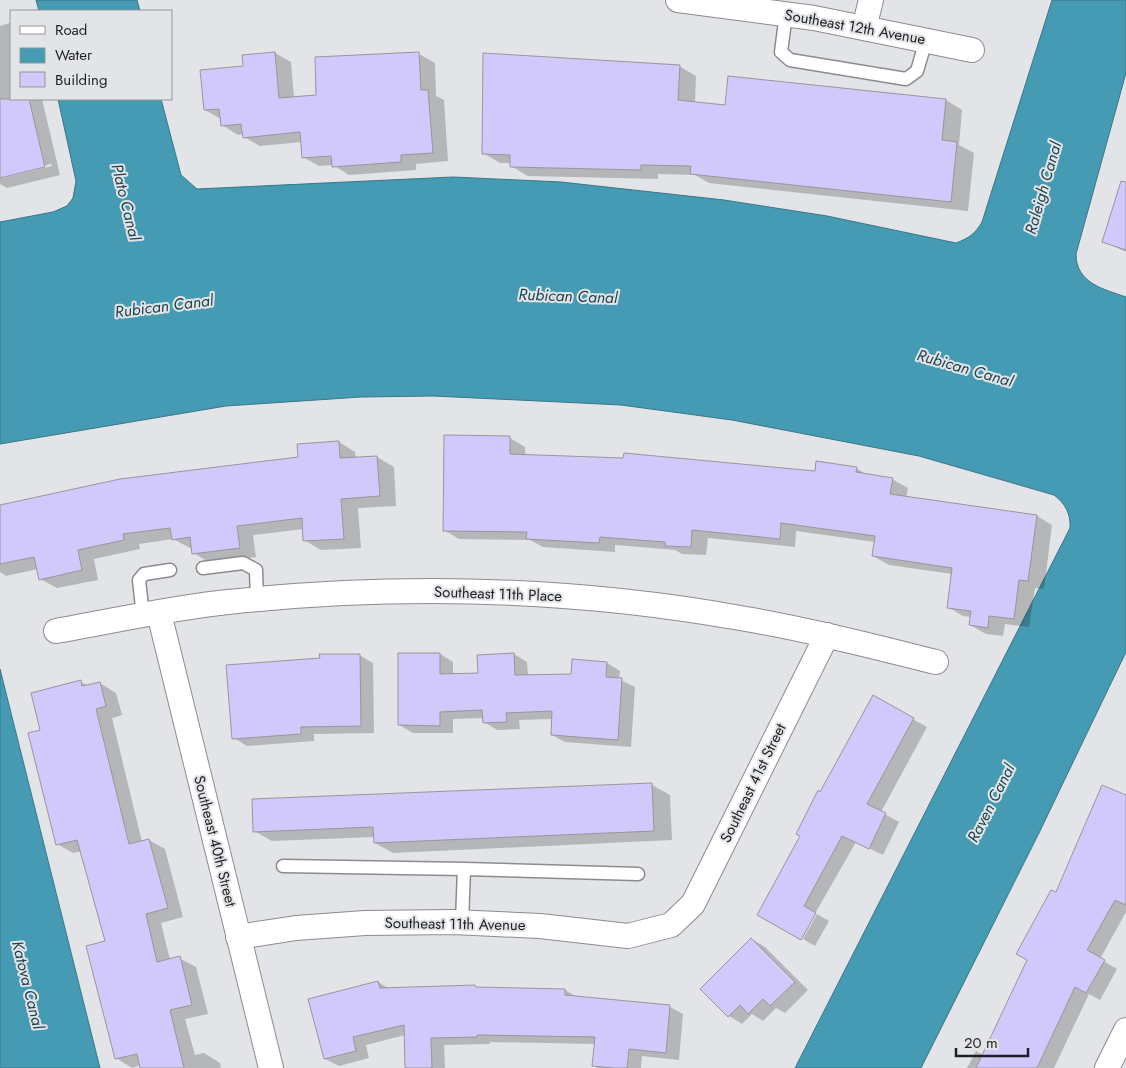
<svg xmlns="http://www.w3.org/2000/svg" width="1126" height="1068" font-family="Jost,sans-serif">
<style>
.water{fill:#459bb3;stroke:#3a7687}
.shadow{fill:#0003;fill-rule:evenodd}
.building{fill:#d1c8fc;stroke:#97979a}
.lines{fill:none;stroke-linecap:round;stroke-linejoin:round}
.lane-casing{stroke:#8a8c8e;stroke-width:15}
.street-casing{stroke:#8a8c8e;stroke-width:26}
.lane{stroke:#fff;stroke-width:12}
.street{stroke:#fff;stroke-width:24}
.labels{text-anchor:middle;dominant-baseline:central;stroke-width:4;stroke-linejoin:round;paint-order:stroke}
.street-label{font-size:15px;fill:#1f2021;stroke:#e2e4e7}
.water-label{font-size:16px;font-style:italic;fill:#1c444e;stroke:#e2e4e7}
</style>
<rect width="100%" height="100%" fill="#e2e4e7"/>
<path class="water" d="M36 0H137L140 11H39Z
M1052 0H1126V73L1076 254C1076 283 1103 289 1126 297V652L1039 833 921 1068H795L1070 528C1071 514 1065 503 1054 495L919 456 732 420 621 405 560 402 433 396 361 397 226 406 0 444V222L53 212 67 206 73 198 76 181 58 99H161L181 175 197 189 453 177 561 182 724 200 827 216 956 243C969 238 975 234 982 222Z
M0 669 100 1068H0Z"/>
<path class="shadow" d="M10 23 11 99H42L60 175 7 188 0 184V26ZM51 164 52 166 3 178V176Z
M275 53 291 62 294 98 318 97 419 54 435 63 436 96 444 100 448 161 416 164V170L349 175 333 165 319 166 303 157 302 142 260 146 244 137V134L238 135 222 125 221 119 205 110 245 67Z
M679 66 696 76 695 103 726 106 946 100 962 110 959 145 974 153 968 211 709 183 695 175 658 174V179L528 176 511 166V163H500L483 153Z
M1126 183V252L1104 242Z
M445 436 510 438 525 447V456L816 472 856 468 869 476 892 479 908 488 906 498 1037 516 1052 525 1044 589 1035 588 1029 627 1005 624 1003 636 986 634 970 625 971 617 963 616 948 607 952 574 889 565 873 556 875 542 796 531 795 547 708 538 706 555 682 554 675 550 615 545V552L543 547 530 540 459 539 444 530Z
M339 442 355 452 356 458 377 457 394 467 396 506 358 508 361 548 321 550 304 540V529L253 535 256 557 210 563 194 553 193 548H190L173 539 139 544 140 549 94 559 98 580 57 588 40 579 38 569 6 576 0 572V506L299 458Z
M440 654 453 662V675L479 674 514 654 527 662 528 676 572 675 607 663 620 671 619 679 635 687 631 747 565 742 552 735 553 719 519 720 520 729 497 730 484 722V718L453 719V733H413L399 725Z
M359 655 373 663 374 733 314 734V741L247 746 234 738Z
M80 682 89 686 100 683 116 693 122 715 112 718 142 842 149 840 165 849 183 917 161 923 170 960 179 958 196 967 208 1014 185 1019 195 1055 204 1053 220 1063 221 1068H142L141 1065 132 1068 116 1058 106 942 82 851 73 853 57 844 42 731Z
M873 697 927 727 881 812 899 822 883 855 856 842 801 938V836L820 793Z
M652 785 670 795 672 840 393 853 375 843V837L272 841 254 831Z
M1126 796V912L1100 959 1117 969 1100 1000 1089 994 1054 1068H967L976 1051 983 1055 1028 960 1056 894Z
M817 914 829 921 815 946 803 939Z
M752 939 765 947 808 990 785 1013 776 1008 763 1021 752 1014 742 1024 729 1016 702 989Z
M378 982 390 989 565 990 577 997 670 1007 683 1014 679 1060 642 1056 641 1068H598L593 1065 595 1044 490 1042V1044L444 1045 445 1068H406L405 1035 366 1045 369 1058 339 1066 325 1059Z"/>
<path class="building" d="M275 52 279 98 316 95 315 57 419 52 421 90H428L433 153 401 155V162L332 167 331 156 302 158 300 132 243 138 241 124 221 126 219 109 204 110 200 70 243 66 242 55Z
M483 53 680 65 678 100 725 105 728 76 946 99 942 140 957 142 951 202 690 174 691 166 641 165V170L510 167V155L482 154Z
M0 99H29L45 167 0 178Z
M1121 181 1126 182V250L1102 242Z
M444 435 510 436V454L623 458 624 453 815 471 816 461 857 467 856 472 893 478 890 494 1037 515 1028 581 1019 580 1014 619 989 616 988 628 969 625 971 611 947 608 952 568 872 556 875 536 781 523 780 539 692 530 691 547 665 546V542L600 537 599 543 526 539 527 532 443 531Z
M339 441 340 458 377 456 380 496 341 499 344 539 303 541 302 518 237 526 240 548 192 554 190 537 172 540 170 528 123 534 124 540 78 550 82 570 39 580 34 557 0 564V505L120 479 298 457 297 444Z
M398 653H440V674L478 673 477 655 514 653 515 675 571 674 572 659 607 662 606 677 622 678 618 740 551 735 552 711 506 713 507 722 483 723 482 710 440 712V726L398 725Z
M319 654H360L361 726 301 727V734L232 739 226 665 320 658Z
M81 680 82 686 100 682 106 706 96 709 129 844 149 839 168 908 146 914 157 962 180 956 192 1005 170 1010 184 1068H140L137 1054 115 1059 86 946 105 941 77 840 56 845 28 733 40 730 31 693Z
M873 695 914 718 867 804 886 813 869 849 842 836 804 906 816 913 801 940 757 915 800 836 796 834 818 790 820 792Z
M652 783 654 831 374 843 373 827 253 832 252 799Z
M1102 785 1126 795V905L1115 900 1087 950 1105 960 1086 993 1075 987 1037 1068H976L1027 960 1016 954 1051 890 1056 892Z
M751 938 795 982 770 1006 763 999 748 1014 740 1005 728 1017 700 989Z
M378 981 380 988 475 985 476 987 565 989V995L670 1005 666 1053 629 1049 627 1068H614L592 1066 595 1037 477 1035V1037L431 1038 432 1068H405L404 1025 353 1037 356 1051 324 1059 308 999Z"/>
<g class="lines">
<defs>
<path id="lane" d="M786 14 781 52 790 60 906 79 917 71 926 40
M203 568 243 563 256 570 257 599
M143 616 139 580 144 574 170 570
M283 866 464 869 462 922
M464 869 638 874"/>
<path id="street" d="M678 0 814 18 972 50
M864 28 871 0
M159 613 271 1068
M56 631C113 621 170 608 228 602 397 584 572 588 740 618 806 629 871 646 936 662
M238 937 296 928 365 923 453 922 540 926 628 936 671 925 693 904 827 635
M1107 1068 1126 1030"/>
</defs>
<use href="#lane" class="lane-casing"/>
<use href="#street" class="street-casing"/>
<use href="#lane" class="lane"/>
<use href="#street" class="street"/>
</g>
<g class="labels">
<g class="street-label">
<text transform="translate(855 27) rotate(10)">Southeast 12th Avenue</text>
<text transform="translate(498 594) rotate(2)">Southeast 11th Place</text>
<text transform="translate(753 783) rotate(-64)">Southeast 41st Street</text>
<text transform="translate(215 841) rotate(76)">Southeast 40th Street</text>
<text transform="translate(455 924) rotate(1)">Southeast 11th Avenue</text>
</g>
<g class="water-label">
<text transform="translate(1043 188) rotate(-74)">Raleigh Canal</text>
<text transform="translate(126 202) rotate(76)">Plato Canal</text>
<text transform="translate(568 296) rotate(2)">Rubican Canal</text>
<text transform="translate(164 306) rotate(-7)">Rubican Canal</text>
<text transform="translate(965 368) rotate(16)">Rubican Canal</text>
<text transform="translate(991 803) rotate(-63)">Raven Canal</text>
<text transform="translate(28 985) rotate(76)">Katova Canal</text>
</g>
</g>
<rect x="10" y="10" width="162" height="90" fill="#e2e4e7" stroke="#949698"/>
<rect x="20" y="26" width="25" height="8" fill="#ffffff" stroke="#949698"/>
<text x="55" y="35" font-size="15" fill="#1f2021">Road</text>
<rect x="20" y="48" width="25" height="15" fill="#459bb3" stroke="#949698"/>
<text x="55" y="60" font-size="15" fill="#1f2021">Water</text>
<rect x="20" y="72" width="25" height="15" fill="#d1c8fc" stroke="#949698"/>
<text x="55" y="85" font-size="15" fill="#1f2021">Building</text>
<path d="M956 1048v8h72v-8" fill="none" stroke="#1f2021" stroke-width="2.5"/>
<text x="964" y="1048" font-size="15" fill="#1f2021" stroke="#e2e4e7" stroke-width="4" paint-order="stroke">20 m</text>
</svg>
